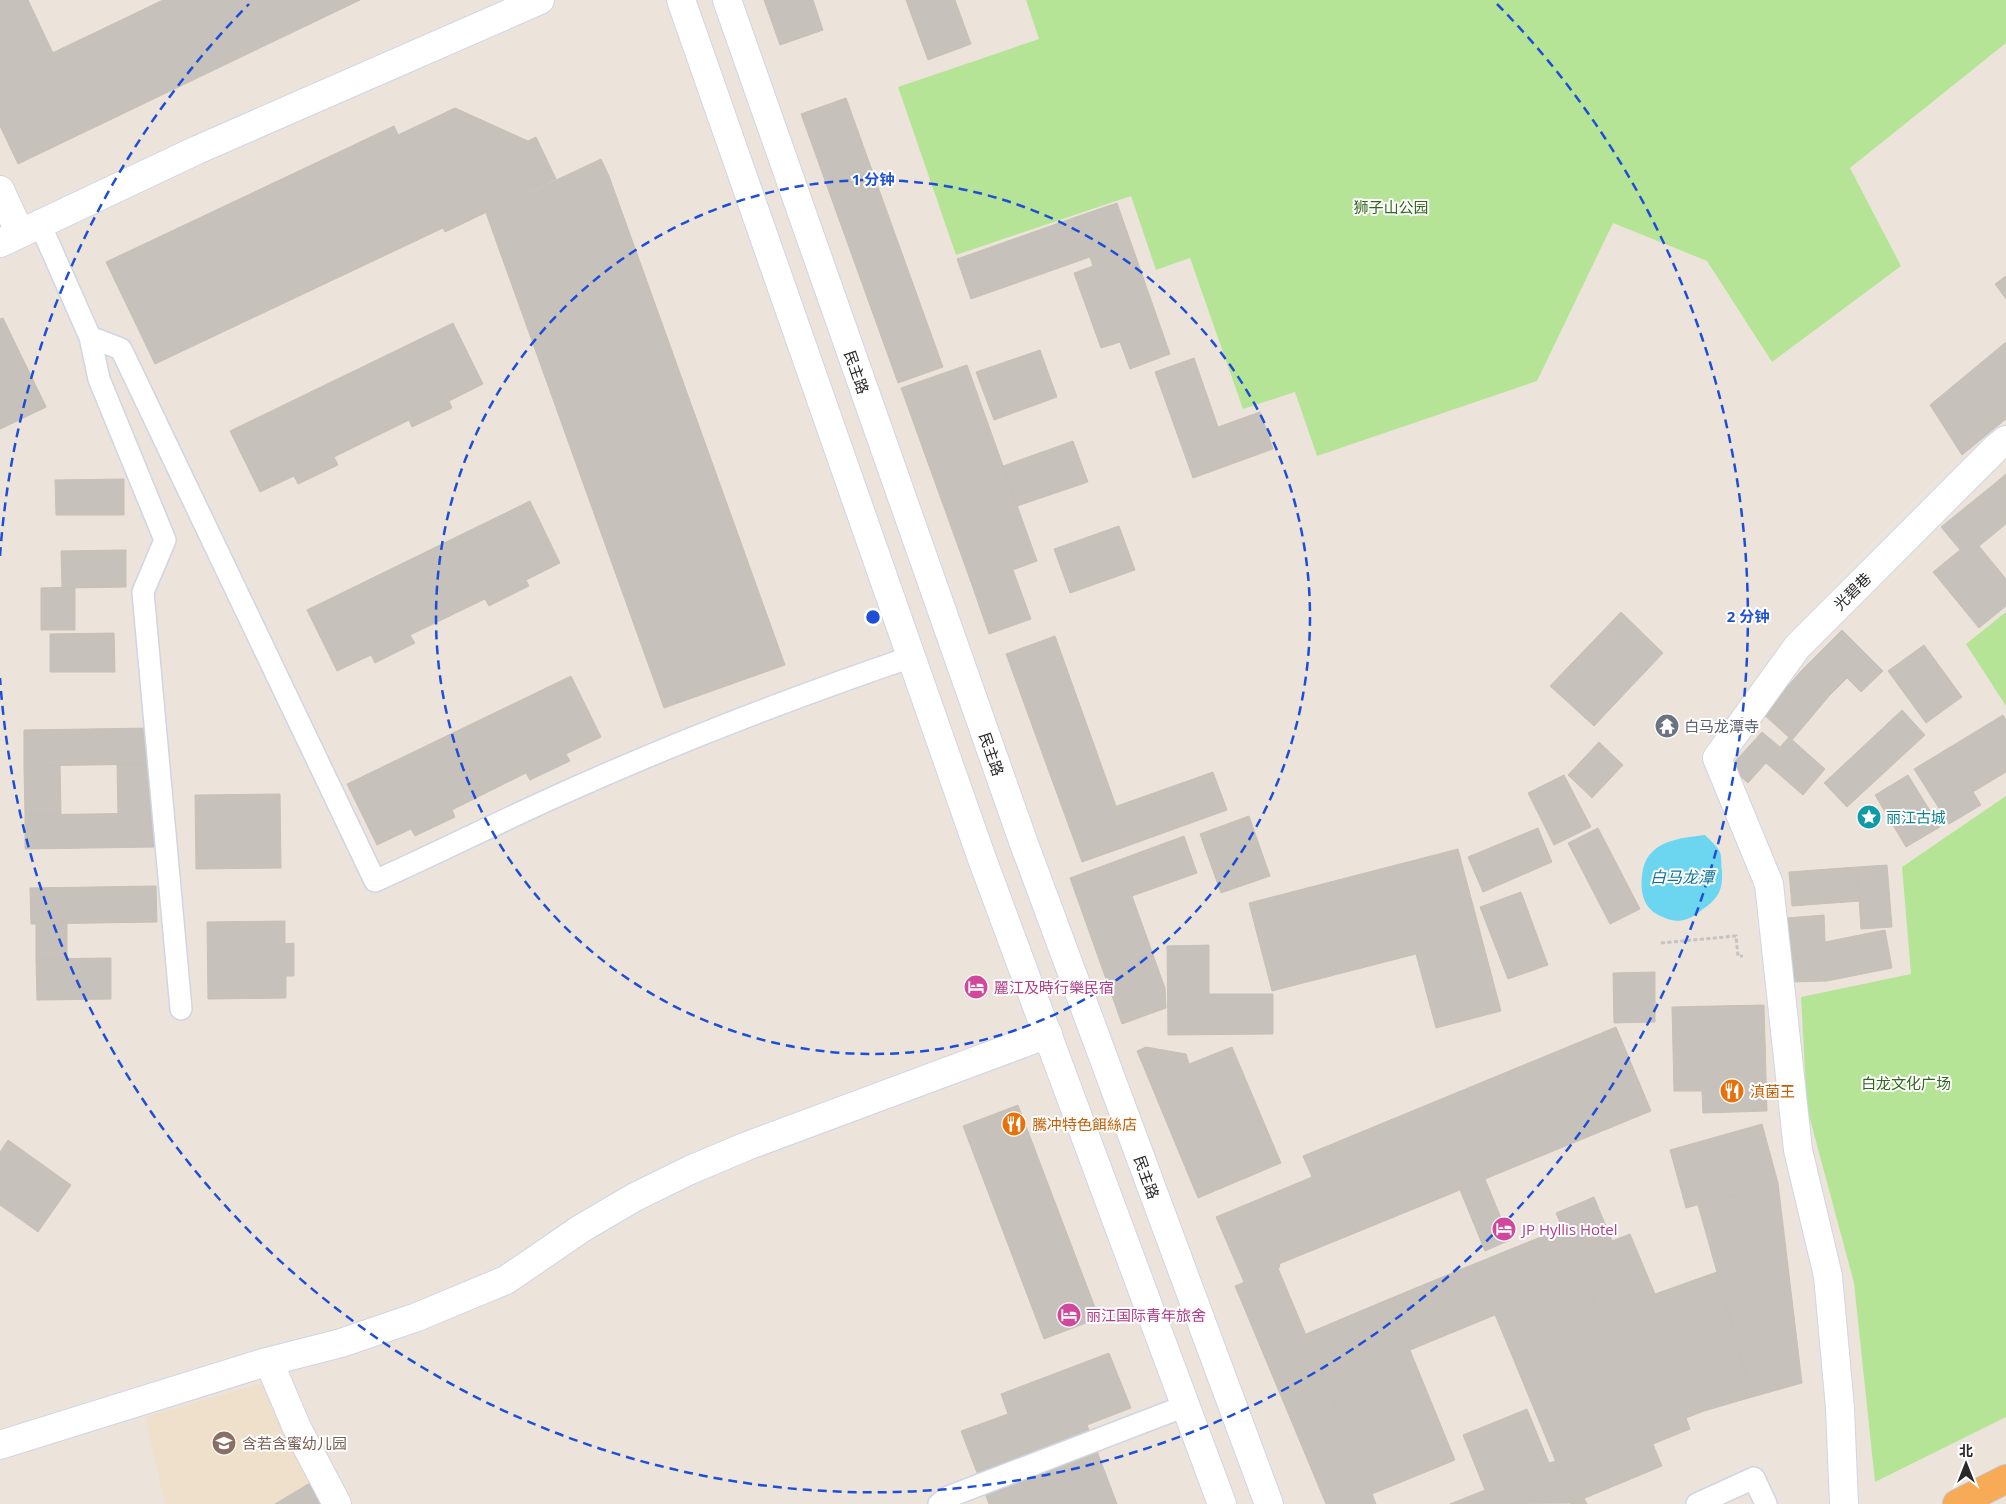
<svg xmlns="http://www.w3.org/2000/svg" width="2006" height="1504" font-family="'Open Sans','Noto Sans SC',sans-serif">
<style>
.education{fill:#eee0ca}
.green{fill:#b6e497}
.water{fill:#6cd6f0}
.building{fill:#c7c1bb;stroke:#c7c0b5}
.lines{fill:none;stroke-linecap:round;stroke-linejoin:round}
.service-casing{stroke:#d0d5e3;stroke-width:24}
.pedestrian-casing{stroke:#d0d5e3;stroke-width:30}
.minor-casing{stroke:#d0d5e3;stroke-width:30}
.secondary-casing{stroke:#d0d5e3;stroke-width:30}
.trunk-casing{stroke:#c3c3c3;stroke-width:30}
.path{stroke:#c3c3c3;stroke-width:3;stroke-dasharray:4 2.5;stroke-linecap:butt}
.service{stroke:#fff;stroke-width:21}
.pedestrian{stroke:#fff;stroke-width:28}
.minor{stroke:#fff;stroke-width:28}
.secondary{stroke:#fff;stroke-width:28}
.trunk{stroke:#f8ab56;stroke-width:28}
.ring{fill:none;stroke:#1d4ed8;stroke-width:2.5;stroke-dasharray:9 6}
.labels{text-anchor:middle;dominant-baseline:central;stroke-width:4;stroke-linejoin:round;paint-order:stroke}
.park-label{font-size:15px;fill:#2f6819;stroke:#fff}
.street-label{font-size:15px;fill:#2a2a2a;stroke:#fff}
.worship-label{font-size:15px;fill:#5b616d;stroke:#fff;text-anchor:start}
.culture-label{font-size:15px;fill:#0d838f;stroke:#fff;text-anchor:start}
.hotel-label{font-size:15px;fill:#b23c85;stroke:#fff;text-anchor:start}
.food-label{font-size:15px;fill:#c56008;stroke:#fff;text-anchor:start}
.education-label{font-size:15px;fill:#785e54;stroke:#fff;text-anchor:start}
.water-label{font-size:16px;font-style:italic;fill:#0b749c;stroke:#fff}
.centre{fill:#1d4ed8;stroke:#fff;stroke-width:2.5}
.ring-label{font-size:15px;text-anchor:middle;font-weight:bold;fill:#1d4ed8;stroke:#fff;stroke-width:4;stroke-linejoin:round;paint-order:stroke}
</style>
<rect width="100%" height="100%" fill="#ece4db"/>
<path class="education" d="M265 1382 333 1504H165L145 1417Z"/>
<path class="green" d="M1026 0H2006V43L1850 168 1901 266 1772 362 1707 261 1613 223 1537 381 1317 456 1295 392 1243 409 1190 258 1156 270 1131 196 956 255 898 87 1039 39Z
M2006 612V706L1966 644Z
M2006 796V1417L1875 1482 1854 1283 1807 1108 1801 997 1911 974 1902 867Z"/>
<path class="water" d="M1705 835C1710 840 1717 846 1720 852 1722 857 1721 866 1722 871 1723 890 1718 899 1703 909 1698 913 1693 917 1687 919 1679 922 1672 921 1665 918 1642 910 1639 891 1643 869 1650 840 1681 838 1705 835Z"/>
<path class="building" d="M0 0H28L53 53 0 78Z
M163 0H360L18 164 0 126V78Z
M764 0H813L823 30 780 45Z
M906 0H955L971 44 928 60Z
M846 98 943 367 898 383 801 114Z
M455 108 528 141 536 137 556 179 445 232 398 135Z
M394 126 443 228 155 364 106 262Z
M601 159 609 176 785 665 664 708 486 213Z
M1117 203 1170 354 1130 369 1120 342 1101 348 1074 273 1093 266 1076 217Z
M1076 217 1090 257 971 299 957 259Z
M2006 276V299L1995 284Z
M3 318 46 407 0 429V319Z
M453 323 483 384 449 401 452 408 412 427 409 420 334 457 338 465 298 484 294 476 260 492 230 431Z
M0 332 17 368 25 364 46 407 0 429Z
M2006 342V419L1962 455 1930 405Z
M1040 350 1057 397 994 420 976 372Z
M1194 358 1218 427 1260 412 1273 449 1193 478 1155 372Z
M967 365 1037 561 972 585 901 388Z
M1073 441 1088 482 1017 506 1003 466Z
M2006 474V489L1999 480Z
M124 479V515H56L55 480Z
M1999 480 2006 489V524L1966 557 1941 527Z
M530 501 560 563 526 580 529 586 489 606 485 599 410 635 415 643 375 663 371 655 337 671 307 610Z
M1119 526 1135 570 1070 593 1054 549Z
M1979 546 2006 579V606L1979 628 1933 572 1960 550 1966 557Z
M126 550V587L62 588 61 551Z
M1013 570 1031 619 989 634 972 585Z
M75 587V630H41V588Z
M1621 612 1663 653 1594 726 1550 686Z
M1842 630 1883 671 1861 692 1847 678 1830 695 1802 670Z
M114 633 115 672H50V634Z
M1055 636 1130 845 1082 862 1006 654Z
M1924 645 1962 697 1926 723 1888 671Z
M1802 670 1830 695 1792 740 1763 714Z
M571 676 601 737 566 754 570 761 530 780 526 773 452 810 455 817 415 836 411 829 377 845 347 784Z
M1902 710 1925 735 1847 807 1824 783Z
M2003 715 2006 720V772L1973 792 1981 805 1949 824 1914 769Z
M153 728V764L24 766V730Z
M1762 732 1780 747 1748 783 1730 767Z
M1789 737 1825 769 1803 795 1766 763Z
M1599 742 1623 765 1592 798 1568 775Z
M117 764H153L154 813H118Z
M60 765 61 814 25 815 24 766Z
M1213 772 1227 810 1130 845 1117 806Z
M1564 775 1591 827 1554 845 1528 793Z
M1908 775 1940 827 1906 847 1875 795Z
M280 794 281 868 196 869 195 795Z
M154 813V847L25 849V815Z
M1249 816 1270 876 1221 893 1200 834Z
M1538 828 1552 862 1483 892 1468 857Z
M1598 828 1640 909 1610 924 1568 843Z
M1184 836 1197 873 1132 896 1165 988 1166 1008 1122 1024 1070 878Z
M1458 849 1501 1011 1436 1028 1416 954 1272 991 1249 903Z
M1887 865 1892 927 1861 929 1857 867Z
M1857 867 1860 901 1792 906 1789 872Z
M156 886 157 922 31 924 30 888Z
M1521 892 1548 965 1508 979 1480 907Z
M1824 915 1825 942 1885 930 1892 968 1827 981 1790 982 1787 918Z
M285 921V944L294 943V976H286V998L208 999 207 922Z
M36 924H67V959H36Z
M1209 945V994H1273V1034L1168 1035 1167 946Z
M111 958V999L37 1000 36 959Z
M1655 972V1022L1614 1023 1613 973Z
M1764 1005 1767 1111 1703 1113 1702 1091H1674L1672 1007Z
M1616 1027 1651 1111 1485 1179 1510 1240 1485 1251 1460 1190 1279 1264 1280 1267 1244 1282 1216 1217 1312 1177 1303 1156Z
M1146 1047 1186 1054 1189 1064 1232 1047 1281 1163 1198 1198 1137 1051Z
M1018 1105 1099 1318 1044 1339 963 1126Z
M1762 1124 1778 1183 1686 1208 1670 1150Z
M8 1140 71 1185 38 1232 0 1205V1152Z
M1778 1183 1802 1383 1752 1397 1698 1205Z
M1594 1197 1612 1241 1630 1234 1704 1411 1686 1418 1690 1429 1653 1444 1556 1213Z
M1563 1228 1662 1466 1573 1503 1474 1264Z
M1474 1264 1495 1315 1410 1350 1389 1299Z
M1278 1268 1371 1491 1341 1504H1326L1235 1286Z
M1717 1272 1752 1397 1704 1411 1655 1294Z
M1389 1299 1455 1460 1372 1494 1306 1334Z
M1109 1353 1131 1408 1087 1425 1117 1504H989L961 1431 1008 1414 1001 1394Z
M1527 1409 1549 1463 1556 1461 1573 1503 1450 1504 1485 1490 1463 1435Z
M315 1480 330 1504H275Z
M1371 1491 1376 1504H1341Z
M1584 1498 1587 1504H1570L1573 1503Z"/>
<g class="lines">
<defs>
<path id="service" d="M40 224 90 337 121 349 375 881C437 853 497 823 559 795 674 743 791 698 911 657
M90 337 99 379 165 540 143 592 181 1009
M939 1504 948 1497 1185 1406
M1697 1504 1754 1478 1766 1504"/>
<path id="pedestrian" d="M1844 1504 1840 1408 1828 1276 1798 1150 1769 884 1717 758 1797 647 1996 448 2006 440"/>
<path id="minor" d="M0 190 20 233
M0 243 197 150 540 0
M269 1362 297 1428 337 1504
M0 1445 263 1363 341 1343 417 1317 506 1280 582 1228 635 1197 690 1170 747 1146 1048 1034"/>
<path id="secondary" d="M681 0 981 856 1222 1504
M727 0 1023 841 1269 1504"/>
<path id="trunk" d="M1957 1504 2006 1479"/>
</defs>
<use href="#service" class="service-casing"/>
<use href="#pedestrian" class="pedestrian-casing"/>
<use href="#minor" class="minor-casing"/>
<use href="#secondary" class="secondary-casing"/>
<use href="#trunk" class="trunk-casing"/>
<path class="path" d="M1661 943 1736 936 1738 956H1743"/>
<use href="#service" class="service"/>
<use href="#pedestrian" class="pedestrian"/>
<use href="#minor" class="minor"/>
<use href="#secondary" class="secondary"/>
<use href="#trunk" class="trunk"/>
</g>
<g class="ring">
<circle cx="873" cy="617" r="437"/>
<path d="M0 556A875 875 0 0 1 249 4M1497 4A875 875 0 1 1 0 678"/>
</g>
<defs>
<symbol id="temple-disc" viewBox="-11 -11 22 22"><circle r="9.5" fill="#6b7280" stroke="#fff"/><path d="M0-6L5-2H3V0L6.5 2.5H4V6H1.5V3h-3V6H-4V2.5H-6.5L-3 0V-2H-5Z" fill="#fff"/></symbol>
<symbol id="sight-disc" viewBox="-11 -11 22 22"><circle r="9.5" fill="#0f9aa8" stroke="#fff"/><path d="M0-6L1.8-2.2L6-1.7L2.9 1.2L3.7 5.4L0 3.3L-3.7 5.4L-2.9 1.2L-6-1.7L-1.8-2.2Z" fill="#fff"/></symbol>
<symbol id="hotel-disc" viewBox="-11 -11 22 22"><circle r="9.5" fill="#d1479c" stroke="#fff"/><path d="M-6-4.5h1.5V1H6V5H4.5V3h-9V5H-6ZM-4 0a1.8 1.8 0 1 1 3.6 0ZM.5 0V-2.5h3Q6-2.5 6 0Z" fill="#fff"/></symbol>
<symbol id="restaurant-disc" viewBox="-11 -11 22 22"><circle r="9.5" fill="#e8710a" stroke="#fff"/><path d="M-5-6h1v4h1v-4h1v4h1v-4h1v5L-1.5 .5V6h-2V.5L-5-1ZM5-6V6H3V1.5H1.5Q1.5-4 5-6Z" fill="#fff"/></symbol>
<symbol id="school-disc" viewBox="-11 -11 22 22"><circle r="9.5" fill="#8d6e63" stroke="#fff"/><path d="M0-5L7-2L0 1L-7-2ZM-4 1L0 2.5L4 1V4Q0 6-4 4Z" fill="#fff"/></symbol>
</defs>
<g fill-rule="evenodd">
<use href="#temple-disc" x="1653" y="712" width="28" height="28"/>
<use href="#sight-disc" x="1855" y="803" width="28" height="28"/>
<use href="#hotel-disc" x="962" y="973" width="28" height="28"/>
<use href="#restaurant-disc" x="1718" y="1077" width="28" height="28"/>
<use href="#restaurant-disc" x="1000" y="1110" width="28" height="28"/>
<use href="#hotel-disc" x="1490" y="1215" width="28" height="28"/>
<use href="#hotel-disc" x="1055" y="1301" width="28" height="28"/>
<use href="#school-disc" x="210" y="1429" width="28" height="28"/>
</g>
<g class="labels">
<g class="park-label">
<text x="1391" y="207">狮子山公园</text>
<text x="1906" y="1083">白龙文化广场</text>
</g>
<g class="street-label">
<text transform="translate(857 372) rotate(71)">民主路</text>
<text transform="translate(1852 591) rotate(-45)">光碧巷</text>
<text transform="translate(992 754) rotate(71)">民主路</text>
<text transform="translate(1147 1177) rotate(70)">民主路</text>
</g>
<g class="worship-label">
<text x="1684" y="726">白马龙潭寺</text>
</g>
<g class="culture-label">
<text x="1886" y="817">丽江古城</text>
</g>
<g class="hotel-label">
<text x="994" y="987">麗江及時行樂民宿</text>
<text x="1522" y="1229">JP Hyllis Hotel</text>
<text x="1086" y="1315">丽江国际青年旅舍</text>
</g>
<g class="food-label">
<text x="1750" y="1091">滇菌王</text>
<text x="1032" y="1124">騰冲特色餌絲店</text>
</g>
<g class="education-label">
<text x="242" y="1443">含若含蜜幼儿园</text>
</g>
<g class="water-label">
<text x="1682" y="877">白马龙潭</text>
</g>
</g>
<circle cx="873" cy="617" r="8" class="centre"/>
<g class="ring-label">
<text x="873" y="185">1 分钟</text>
<text x="1748" y="622">2 分钟</text>
</g>
<g transform="translate(1966 1464)" stroke="#ffffff" stroke-width="4" paint-order="stroke">
<path d="M0-4L9 19L0 12L-9 19Z" fill="#2a2a2a"/>
<text y="-8" font-size="14" font-weight="bold" text-anchor="middle" fill="#2a2a2a">北</text>
</g>
</svg>
